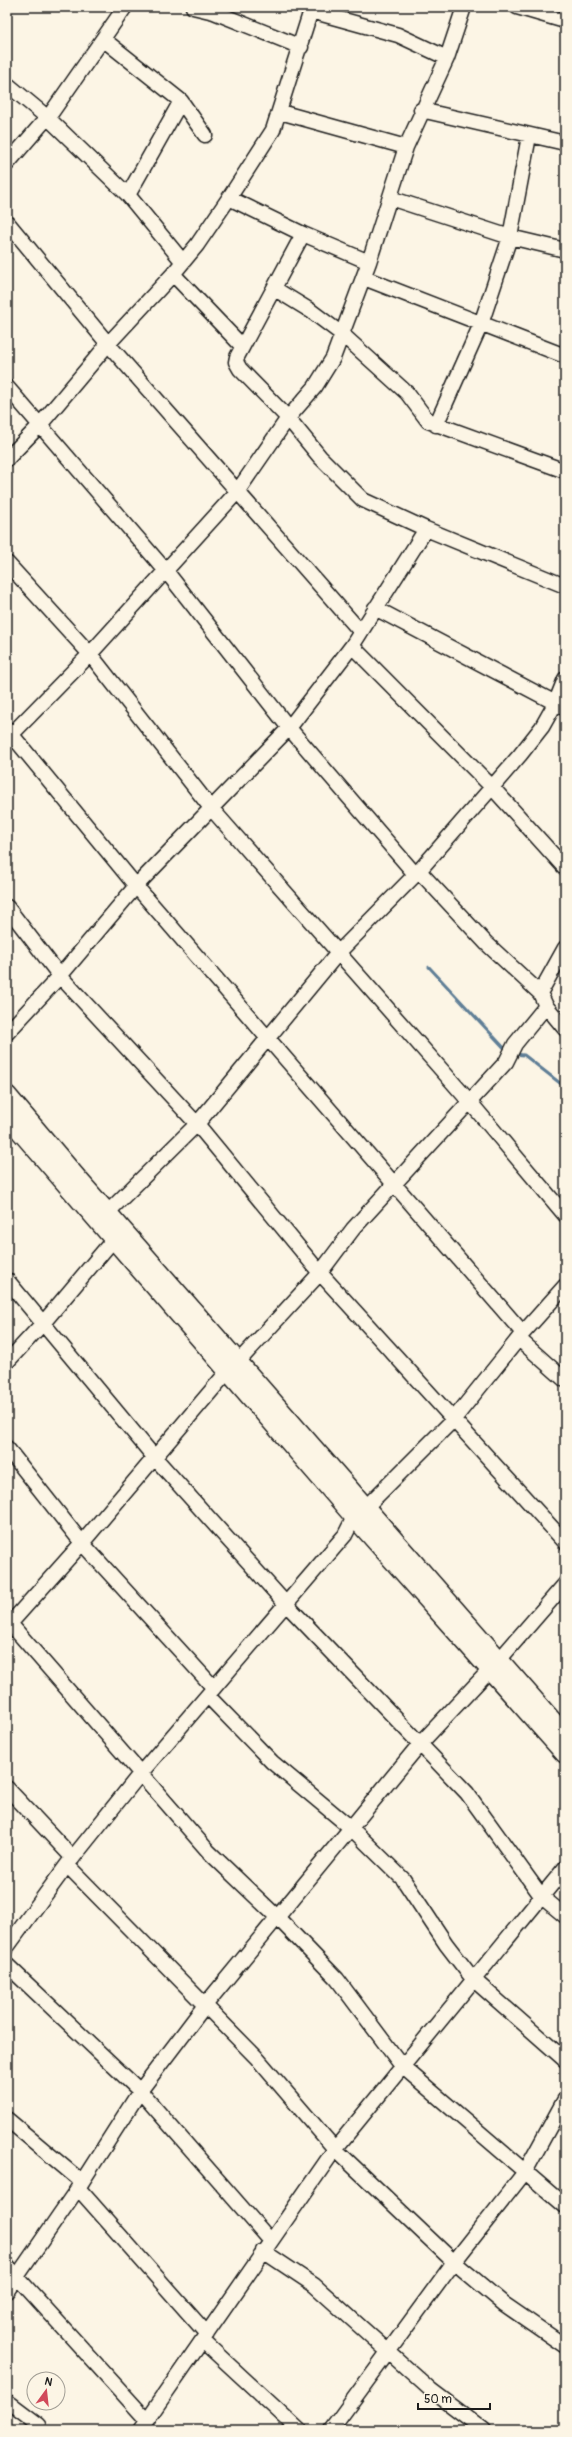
<svg xmlns="http://www.w3.org/2000/svg" width="572" height="2437" font-family="Pangolin,sans-serif">
<style>
.lines{fill:none;stroke-linecap:round;stroke-linejoin:round}
.stream{stroke:#5f7e96;stroke-width:3}
.minor-casing{stroke:#1c1c1c;stroke-width:17}
.major-casing{stroke:#1c1c1c;stroke-width:21}
.minor{stroke:#fcf5e5;stroke-width:14}
.major{stroke:#fcf5e5;stroke-width:18}
</style>
<rect width="100%" height="100%" fill="#fcf5e5"/>
<filter id="ink" filterUnits="userSpaceOnUse"><feTurbulence type="fractalNoise" baseFrequency=".025" numOctaves="2"/><feDisplacementMap in="SourceGraphic" scale="8" xChannelSelector="R" yChannelSelector="G"/><feConvolveMatrix kernelMatrix="1 2 1 2 8 2 1 2 1" color-interpolation-filters="sRGB"/></filter>
<g filter="url(#ink)">
<g class="lines">
<path class="stream" d="M429 967 508 1052
M514 1054 524 1055 565 1087"/>
<defs>
<path id="minor" d="M193 7 214 12 301 47
M517 7 565 21
M311 11 398 35 447 58
M103 39 181 101 205 135
M7 84 48 118 128 195 183 262
M421 110 565 143
M280 112 406 147
M7 164 52 112 125 7
M128 195 181 101
M229 198 303 234 369 262
M390 198 510 237 565 250
M7 222 108 344 360 631
M303 234 237 357 236 362 240 369 288 418 320 457 363 500 426 529 565 586
M173 274 242 346
M364 278 565 356
M275 289 311 311 343 335 407 393 428 421 565 471
M7 387 166 571 289 728 415 874
M436 425 481 324 510 237 529 136
M7 459 39 426 108 344 173 274 197 245 229 198 273 130 312 7
M7 563 90 654 211 808 469 1101 565 1215
M375 608 565 708
M352 646 491 786 565 868
M7 729 136 886 523 1333
M7 739 90 654 237 492 288 418 315 387 333 358 369 262 406 147 447 58 464 7
M419 871 486 943 540 993 546 1006 565 1029
M7 907 60 976 197 1124 320 1273 565 1542
M540 993 565 948
M7 1033 60 976 136 886 289 728 352 646 426 529
M107 1213 197 1124 338 953 419 871 520 755 542 727 555 704 565 679
M7 1280 155 1458 286 1604 467 1793 542 1897 565 1916
M519 1339 565 1380
M7 1362 44 1322 113 1240
M238 1362 320 1273 353 1229 506 1062 515 1044 546 1006
M7 1448 82 1543 214 1688
M365 1508 454 1419 523 1333 565 1286
M7 1620 209 1852 277 1917 337 1979 402 2066 565 2206
M7 1627 82 1543 228 1371
M208 1696 272 1762 351 1828 403 1879 446 1944 473 1979 565 2060
M7 1788 73 1858
M67 1865 256 2057 335 2149 454 2262 504 2304 565 2346
M7 1947 67 1865 140 1774 345 1535 354 1517
M7 1965 140 2091 270 2240
M7 2119 82 2182
M78 2188 207 2334
M263 2251 314 2285 431 2390 484 2430
M7 2266 147 2420
M7 2291 78 2188 140 2091 206 2004 419 1745 500 1659 565 1584
M203 2341 299 2430
M7 2401 39 2425
M140 2430 335 2149 565 1868
M331 2430 454 2262 525 2172 565 2099"/>
<path id="major" d="M7 1095 79 1180 565 1735
M7 1116 354 1517 565 1754"/>
</defs>
<use href="#minor" class="minor-casing"/>
<use href="#major" class="major-casing"/>
<use href="#minor" class="minor"/>
<use href="#major" class="major"/>
</g>
</g>
<rect width="572" height="2437" fill="none" stroke="#fcf5e5" stroke-width="24"/>
<rect x="12" y="12" width="548" height="2413" fill="none" stroke="#1c1c1c" stroke-width="1.5" filter="url(#ink)"/>
<g transform="translate(46 2391) rotate(15)"><circle r="19" fill="#fcf5e5" stroke="#a29e95"/>
<path d="M0-3L7 15L0 10L-7 15Z" fill="#d1495b"/>
<text y="-6" font-size="11" font-weight="bold" text-anchor="middle" fill="#1c1c1c">N</text>
</g>
<path d="M418 2403v6h72v-6" fill="none" stroke="#1c1c1c" stroke-width="2"/>
<text x="424" y="2403" font-size="12" fill="#1c1c1c" stroke="#fcf5e5" stroke-width="3" paint-order="stroke">50 m</text>
</svg>
